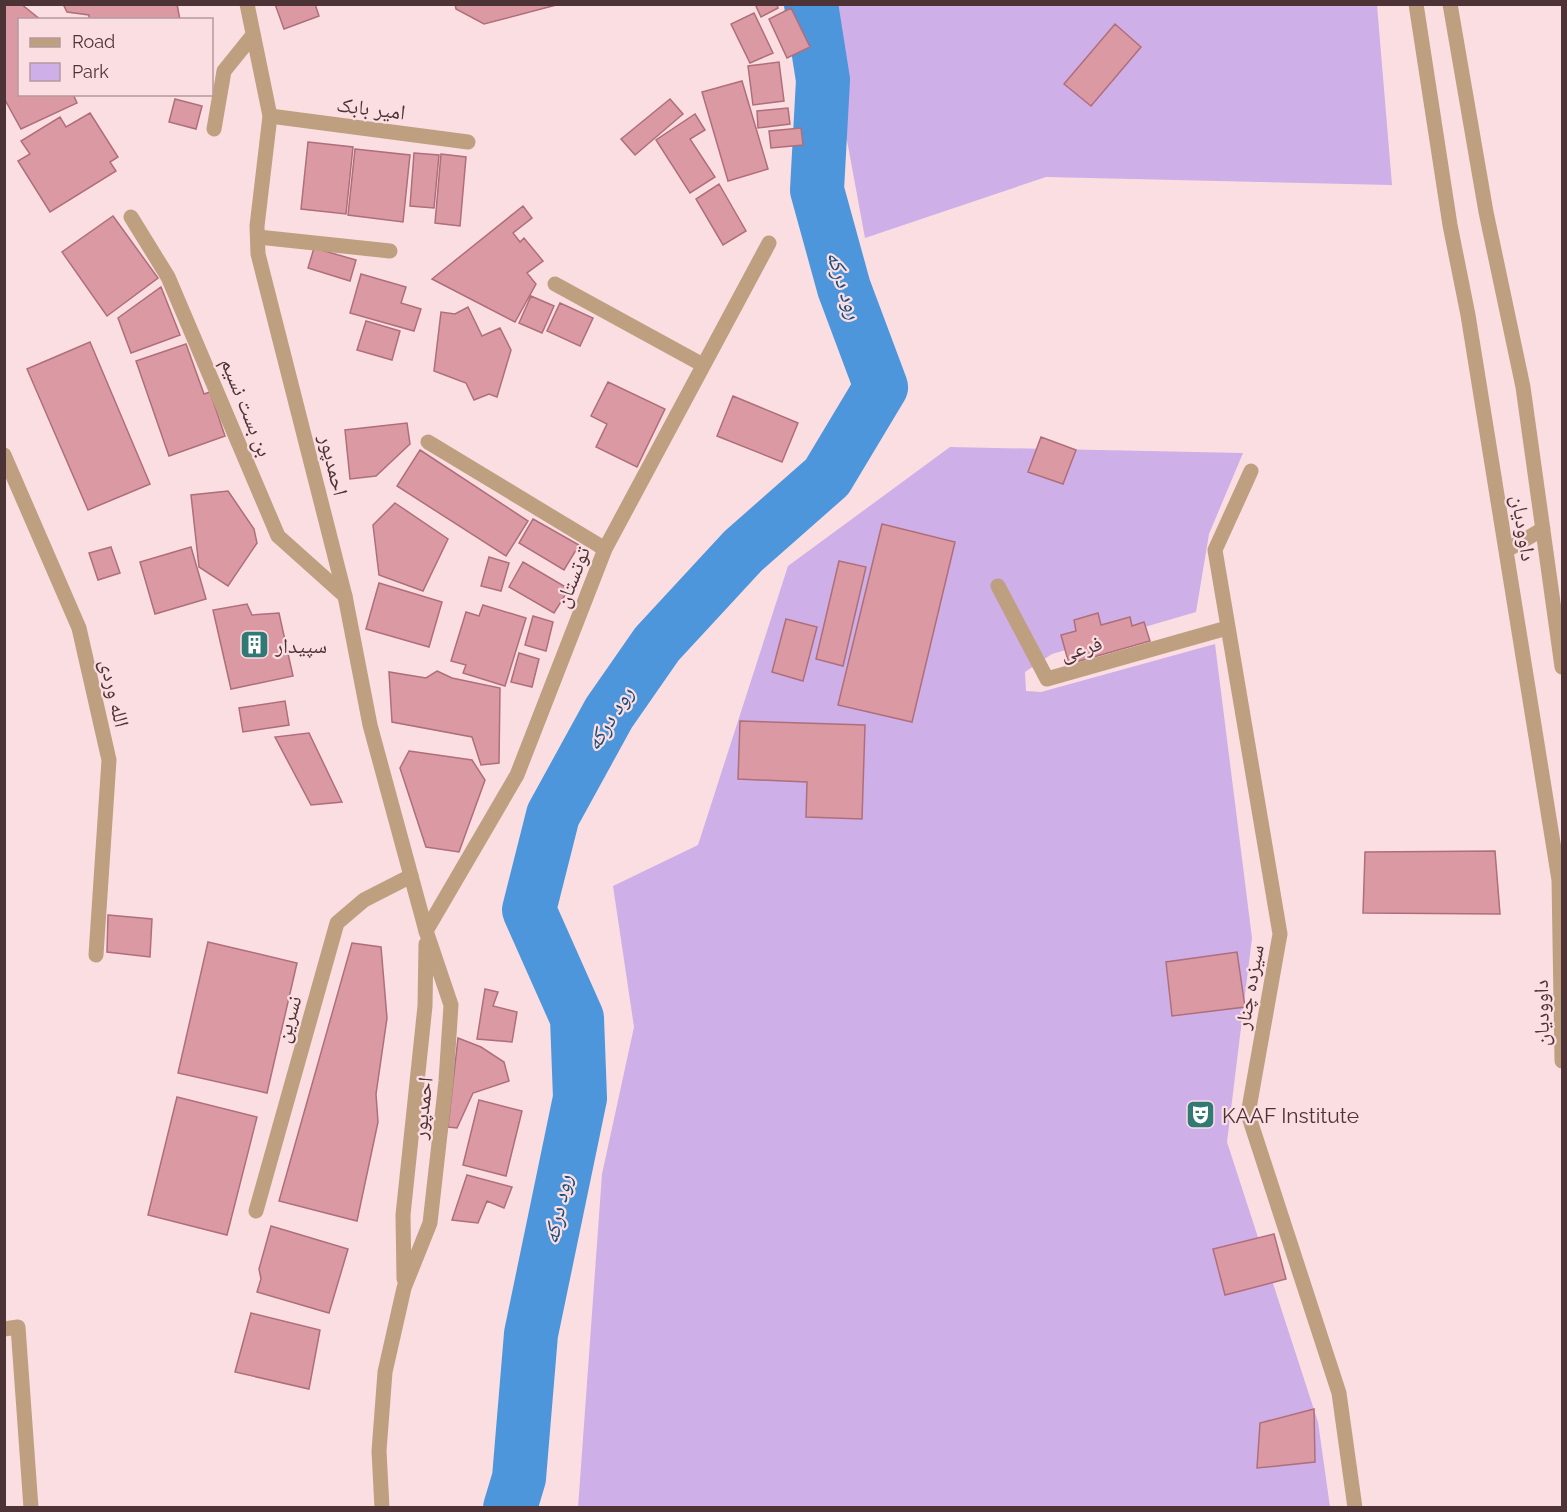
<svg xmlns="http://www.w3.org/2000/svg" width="1567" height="1512" font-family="Raleway,'Noto Naskh Arabic',sans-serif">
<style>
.green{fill:#ceafe8}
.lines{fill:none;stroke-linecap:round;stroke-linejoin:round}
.river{stroke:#4d96db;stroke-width:54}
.building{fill:#db99a4;stroke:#ae6f7a;stroke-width:1.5}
.service{stroke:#bea080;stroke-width:15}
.minor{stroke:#bea080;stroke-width:15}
.tertiary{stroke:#bea080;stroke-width:15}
.labels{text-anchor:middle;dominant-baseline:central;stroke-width:4.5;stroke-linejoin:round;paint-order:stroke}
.street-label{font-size:21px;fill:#4d3236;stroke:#fbdee2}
.poi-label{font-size:21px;fill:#4d3236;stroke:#fbdee2;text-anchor:start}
.water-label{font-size:22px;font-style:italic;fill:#194d7b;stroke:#fbdee2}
</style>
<rect width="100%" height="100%" fill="#fbdee2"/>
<path class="green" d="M822 5H1377L1392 185 1046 177 865 238Z
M950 447 1243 453 1209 534 1196 612 1052 654 1025 672 1026 691 1041 692 1215 644 1252 938 1227 1142 1318 1422 1330 1507 578 1508 602 1174 634 1027 613 886 698 845 788 566Z"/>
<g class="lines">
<path class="river" d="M510 1508 519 1478 531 1334 580 1098 577 1018 529 910 553 815 609 713 657 644 743 551 827 477 881 387 844 288 817 190 823 80 811 4"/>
</g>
<path class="building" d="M4 4H21L41 20H20V94H73L77 103 21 129 4 98Z
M63 4H177L180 20H89V15L67 12Z
M275 4H315L319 16 284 29Z
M455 4H560L484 24 456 9Z
M755 4H777L778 8 761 17Z
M791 8 810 47 787 58 769 19Z
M754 13 773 53 750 63 731 24Z
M1115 24 1141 47 1091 106 1064 84Z
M779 62 784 101 753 105 748 66Z
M742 81 768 169 728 181 702 92Z
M175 99 202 106 196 129 169 122Z
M670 99 683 114 635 155 621 139Z
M788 108 790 124 758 128 757 111Z
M90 113 118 157 110 162 116 171 50 212 18 161 30 154 21 141 60 117 66 127Z
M695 114 705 130 690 139 715 177 690 193 656 140Z
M801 128 803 145 771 148 769 131Z
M308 142 353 147 346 214 301 209Z
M355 149 410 155 403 222 348 215Z
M414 153 439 155 434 208 410 206Z
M441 154 466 157 460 226 435 223Z
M719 184 746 231 723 245 696 199Z
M523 206 532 218 513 233 520 242 524 238 543 261 527 273 536 284 515 322 432 279Z
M113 216 158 278 107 316 62 252Z
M314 248 356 260 350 281 308 268Z
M361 274 406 287 401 303 421 309 414 331 350 313Z
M161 287 180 335 131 353 118 318Z
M531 296 554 306 542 333 519 323Z
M560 303 593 318 580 346 547 331Z
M468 307 482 336 500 328 511 350 497 397 489 394 474 400 466 383 434 371 441 312 455 314Z
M366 321 400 331 392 360 357 350Z
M90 342 150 484 88 510 27 369Z
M186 344 204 394 210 392 225 436 169 456 136 361Z
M608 382 665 409 637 467 596 447 607 424 591 416Z
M733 396 798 423 782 462 717 436Z
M407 423 410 444 376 476 350 479 345 430Z
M1041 437 1076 450 1063 484 1028 472Z
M420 450 528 521 506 556 397 486Z
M228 491 254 529 257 543 228 586 199 567 191 495Z
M395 503 448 539 423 591 379 575 373 525Z
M533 519 579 545 564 570 519 543Z
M882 524 955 542 912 722 838 705Z
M111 547 120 573 98 580 89 553Z
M191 547 206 599 155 614 140 562Z
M489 557 509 563 501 591 481 586Z
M839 561 866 567 843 666 816 659Z
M523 562 569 589 554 613 509 587Z
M379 583 442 602 429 647 366 629Z
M247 604 252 615 279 613 293 676 231 689 213 610Z
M483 605 526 618 505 686 463 673 466 665 451 661 466 612 479 616Z
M1098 613 1101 625 1130 617 1132 626 1144 622 1150 641 1069 664 1061 635 1076 631 1074 620Z
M533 616 553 622 546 651 525 645Z
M786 619 817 627 803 681 772 672Z
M519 653 539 659 532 687 511 682Z
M437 671 452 678 500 688 499 763 481 765 472 737 392 722 389 672 426 678Z
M285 701 289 725 243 732 239 708Z
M740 721 865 725 862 819 806 817 807 782 738 779Z
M309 733 342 802 311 805 275 737Z
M409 751 472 760 485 780 459 852 426 847 400 768Z
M1495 851 1500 914 1363 913 1365 852Z
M108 915 152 919 150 957 107 952Z
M208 942 297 963 267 1093 178 1073Z
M352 943 381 947 387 1018 376 1094 378 1122 357 1221 279 1201Z
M1237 952 1245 1007 1172 1016 1166 962Z
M485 989 498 992 493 1006 517 1012 512 1042 477 1039Z
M458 1038 481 1047 504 1062 509 1081 473 1093 457 1128 448 1127Z
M177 1097 257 1117 227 1235 148 1215Z
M479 1100 522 1111 506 1176 463 1165Z
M467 1175 512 1187 504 1208 487 1201 478 1223 452 1220Z
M271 1226 348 1249 329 1313 257 1292 261 1279 259 1269Z
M1274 1234 1286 1279 1225 1295 1213 1249Z
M251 1313 320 1330 309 1389 235 1372Z
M1314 1409 1315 1462 1257 1468 1260 1423Z"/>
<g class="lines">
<path class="service" d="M4 1329 18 1327 31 1508"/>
<path class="minor" d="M270 116 468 142
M214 129 224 71 253 35
M131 217 168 277 278 536 345 596
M258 237 390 251
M555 284 703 365
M428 442 605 549
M4 455 79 628 109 760 96 955
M1251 471 1215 550 1280 934 1248 1114 1339 1393 1355 1508
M998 586 1047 679 1227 628
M426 931 517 775 605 549 769 243
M256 1211 337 923 364 900 411 876"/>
<path class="tertiary" d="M247 4 270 116 257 226 258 254 345 596 370 725 426 931 451 1005 446 1081 430 1223 404 1288 385 1372 379 1451 382 1508
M1416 4 1450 225 1468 315 1559 880 1562 1061
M1450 4 1486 212 1523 387 1562 667
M1507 550 1543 529
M404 1279 403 1215 425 1006 426 944"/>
</g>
<defs>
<symbol id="building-square" viewBox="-11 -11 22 22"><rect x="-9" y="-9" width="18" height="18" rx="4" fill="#317974" stroke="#fbdee2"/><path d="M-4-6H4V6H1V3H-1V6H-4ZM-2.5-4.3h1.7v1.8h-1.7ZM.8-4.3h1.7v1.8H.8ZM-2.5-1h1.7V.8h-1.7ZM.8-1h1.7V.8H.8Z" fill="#fff"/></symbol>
<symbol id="theatre-square" viewBox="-11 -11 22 22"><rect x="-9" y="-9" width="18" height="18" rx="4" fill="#317974" stroke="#fbdee2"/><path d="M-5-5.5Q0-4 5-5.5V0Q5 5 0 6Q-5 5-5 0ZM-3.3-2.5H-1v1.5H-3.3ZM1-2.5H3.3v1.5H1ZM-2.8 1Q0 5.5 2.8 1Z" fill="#fff"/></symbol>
</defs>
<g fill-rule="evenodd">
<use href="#building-square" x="238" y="628" width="33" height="33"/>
<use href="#theatre-square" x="1184" y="1098" width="33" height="33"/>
</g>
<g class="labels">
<g class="street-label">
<text transform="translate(371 108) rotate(7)">امیر بابک</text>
<text transform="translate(247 407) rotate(68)">بن بست نسیم</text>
<text transform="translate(334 465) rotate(76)">احمدپور</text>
<text transform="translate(1524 528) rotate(81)">داوودیان</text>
<text transform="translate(572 577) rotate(-69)">توتستان</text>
<text transform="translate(1081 648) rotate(-16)">فرعی</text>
<text transform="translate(115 693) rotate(77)">الله وردی</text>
<text transform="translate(1249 987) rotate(-80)">سیزده چنار</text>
<text transform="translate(1541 1013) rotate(-91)">داوودیان</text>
<text transform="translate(288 1019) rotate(-74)">نسرین</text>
<text transform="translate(422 1108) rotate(-84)">احمدپور</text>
</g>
<g class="poi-label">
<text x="275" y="645">سپیدار</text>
<text x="1222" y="1115">KAAF Institute</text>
</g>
<g class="water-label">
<text transform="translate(845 285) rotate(72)">رود درکه</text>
<text transform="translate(609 718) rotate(-58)">رود درکه</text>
<text transform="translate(557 1209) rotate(-78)">رود درکه</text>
</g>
</g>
<rect width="1567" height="1512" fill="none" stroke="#4d3236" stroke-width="12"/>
<rect x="18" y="18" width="195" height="78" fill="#fbdee2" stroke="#b5999d" stroke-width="1.5"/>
<rect x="30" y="38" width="30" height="9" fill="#bea080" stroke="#b5999d" stroke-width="1.5"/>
<text x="72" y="48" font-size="18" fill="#4d3236">Road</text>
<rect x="30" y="63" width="30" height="18" fill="#ceafe8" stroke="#b5999d" stroke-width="1.5"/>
<text x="72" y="78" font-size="18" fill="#4d3236">Park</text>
</svg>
